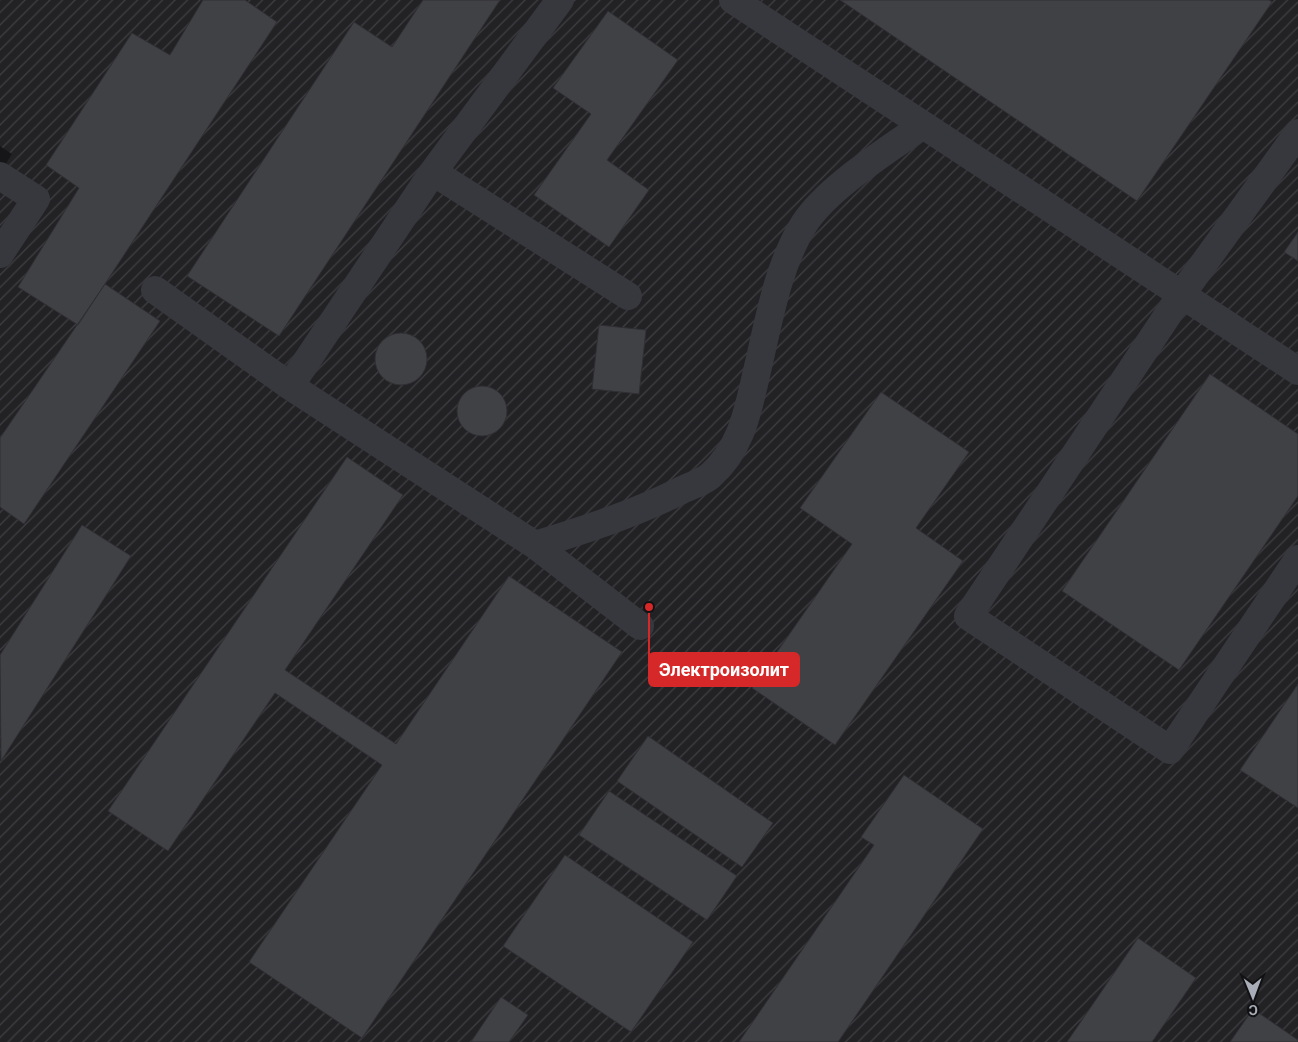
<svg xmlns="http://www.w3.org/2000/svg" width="1298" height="1042" font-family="Roboto,sans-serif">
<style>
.industrial{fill:url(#industrial-furrows)}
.building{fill:#404145;stroke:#303034}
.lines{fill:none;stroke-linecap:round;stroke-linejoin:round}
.minor{stroke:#37383d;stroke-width:28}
.leader{fill:none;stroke:#d62828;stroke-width:2}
.callout-dot{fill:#d62828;stroke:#111113;stroke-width:2}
.callout{fill:#d62828;stroke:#d62828;stroke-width:2}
.callout-label{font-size:18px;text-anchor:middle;font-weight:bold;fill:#fff}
</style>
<defs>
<pattern id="industrial-furrows" width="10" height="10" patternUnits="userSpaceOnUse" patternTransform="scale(1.25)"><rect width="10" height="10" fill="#222225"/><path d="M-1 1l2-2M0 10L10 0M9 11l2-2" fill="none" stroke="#3f3f43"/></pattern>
</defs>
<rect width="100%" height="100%" fill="#161618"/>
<path class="industrial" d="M0 0H1298V1042H0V173L12 154 0 146Z"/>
<path class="building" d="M203 0H245L277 22 78 325 18 287 79 188 46 165 132 33 170 55Z
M423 0H500L279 336 187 276 354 22 392 47Z
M840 0H1269L1272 2 1137 201Z
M608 11 678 60 607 160 649 190 609 247 534 195 591 114 553 88Z
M1298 232V261L1284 252Z
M105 284 160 321 24 524 0 507V438Z
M599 325 646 330 639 394 592 389Z
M375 359a26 26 0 1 1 52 0a26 26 0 1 1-52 0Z
M1210 374 1298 434V496L1179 670 1062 591Z
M457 411a25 25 0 1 1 50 0a25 25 0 1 1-50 0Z
M881 392 969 452 916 528 963 561 835 745 752 688 852 544 800 508Z
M347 457 403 495 285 670 396 744 509 576 622 652 362 1038 249 962 382 765 275 693 168 851 108 811Z
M82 525 131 556 1 761 0 655Z
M1298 684V808L1240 770Z
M648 736 773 823 742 867 617 781Z
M904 775 983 829 838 1042H739L874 845 861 837Z
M609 791 737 876 707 920 579 835Z
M565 855 693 942 631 1032 503 946Z
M1138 938 1196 978 1152 1042H1067Z
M501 997 528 1015 509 1042H471Z
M1253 1009 1298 1040V1042H1230Z"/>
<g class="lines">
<path class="minor" d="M733 0 1298 371
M1298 133 1181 295 968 616 1170 750 1298 559
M433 172 628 296
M0 176 36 199 0 254
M155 290 290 386 433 172 560 0
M290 386 535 545 640 626
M535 545C584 530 634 514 680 491 690 486 703 482 710 476 742 448 748 410 757 371 769 321 777 267 804 224 828 187 887 151 923 125"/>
</g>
<path class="leader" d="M649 607L649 670"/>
<circle class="callout-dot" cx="649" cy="607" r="5"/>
<rect class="callout" x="649" y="653" width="150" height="33" rx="5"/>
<g class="callout-label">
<text x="724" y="676">Электроизолит</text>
</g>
<g transform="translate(1253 997) rotate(179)" stroke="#111113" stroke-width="4" paint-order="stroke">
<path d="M0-4L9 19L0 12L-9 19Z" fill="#a8adb8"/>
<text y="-8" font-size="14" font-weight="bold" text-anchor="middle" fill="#a8adb8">С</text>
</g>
</svg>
